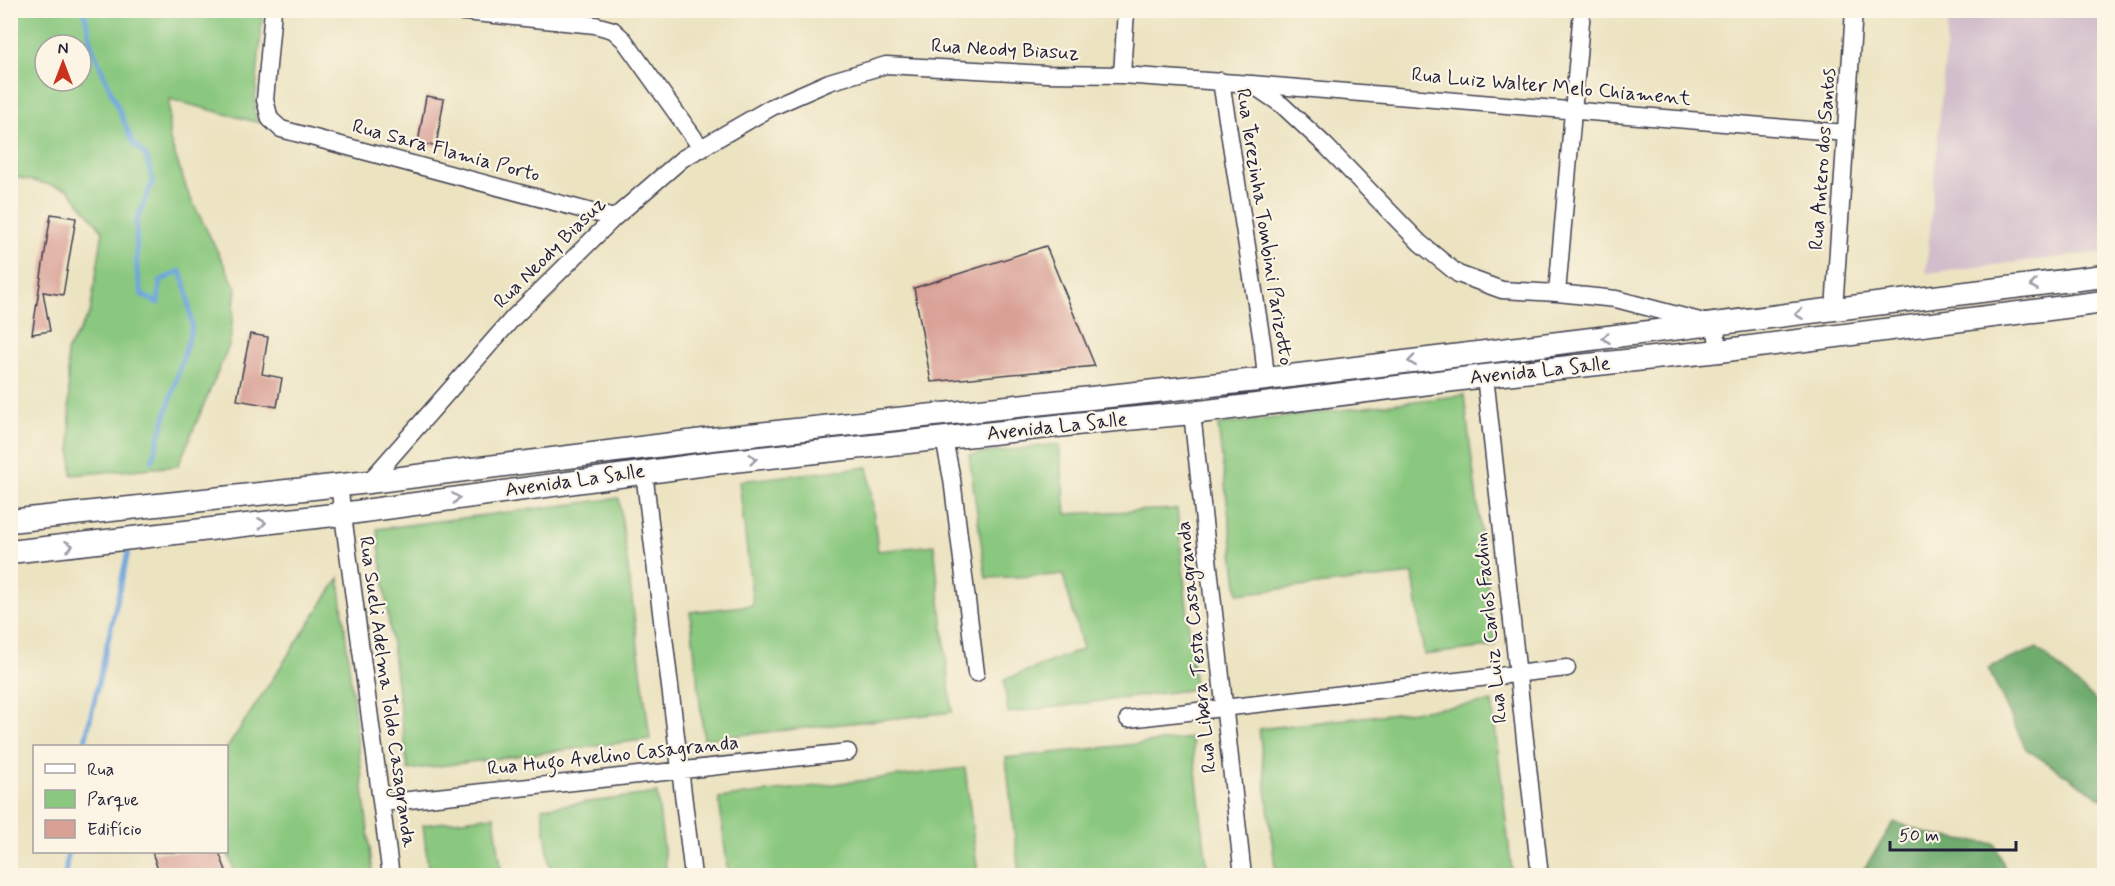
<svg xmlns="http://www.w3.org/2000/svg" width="2115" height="886" font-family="Mynerve,sans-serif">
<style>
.industrial{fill:#d1bdcb}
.green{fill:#8ac87f;stroke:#56755d;stroke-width:1.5;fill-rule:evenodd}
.forest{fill:#6fac6e;stroke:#486754;stroke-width:1.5}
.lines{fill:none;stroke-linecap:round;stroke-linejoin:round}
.stream{stroke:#6da5dc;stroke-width:5}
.building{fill:#d9a096}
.minor-casing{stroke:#403f4f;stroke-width:19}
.secondary-casing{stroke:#403f4f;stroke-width:25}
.minor{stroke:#fff;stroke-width:16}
.secondary{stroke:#fff;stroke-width:22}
.oneway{stroke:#9c9ca7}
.labels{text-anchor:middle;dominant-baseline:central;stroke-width:4.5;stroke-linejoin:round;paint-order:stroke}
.street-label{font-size:20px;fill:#22223b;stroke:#fcf5e5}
</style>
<rect width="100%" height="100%" fill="#fcf5e5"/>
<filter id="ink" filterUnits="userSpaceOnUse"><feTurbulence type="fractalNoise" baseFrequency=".0167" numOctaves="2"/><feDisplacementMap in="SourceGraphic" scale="12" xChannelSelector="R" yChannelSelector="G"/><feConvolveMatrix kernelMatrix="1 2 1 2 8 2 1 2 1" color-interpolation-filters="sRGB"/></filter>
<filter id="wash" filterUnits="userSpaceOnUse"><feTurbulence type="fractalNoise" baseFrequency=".008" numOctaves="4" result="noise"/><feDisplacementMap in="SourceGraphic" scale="24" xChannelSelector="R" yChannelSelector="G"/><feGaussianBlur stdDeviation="1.35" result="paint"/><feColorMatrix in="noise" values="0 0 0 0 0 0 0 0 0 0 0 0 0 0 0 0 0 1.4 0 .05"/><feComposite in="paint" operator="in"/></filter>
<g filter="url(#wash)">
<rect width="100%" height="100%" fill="#ece3c1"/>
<path class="industrial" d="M1949 11H2104V252L1926 273Z"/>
<path class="green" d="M11 10 263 11 254 113 260 123 169 99V137L188 193 236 288 230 343 178 466 72 475 67 351 90 313 103 231 68 189 11 176ZM45 45H81V81H45Z
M1464 395 1495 646 1424 655 1413 574 1238 594 1218 425Z
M1059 444 1066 514 1177 509 1195 689 1008 713 1004 680 1083 649 1063 575 986 578 969 455Z
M868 467 878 551 934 545 952 712 704 739 690 612 753 605 739 481Z
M619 498 650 739 408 770 377 529Z
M339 578 373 875H236L227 850V748Z
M1492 702 1512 872 1481 876 1276 875 1259 729Z
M1192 738 1208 875H1019L1006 758Z
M965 768 978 875H728L719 798Z
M657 793 667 875H551L542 808Z
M494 816 502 875H429L423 825Z"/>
<path class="forest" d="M2037 648 2104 708V800L2026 749 1988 668Z
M1894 822 1932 835 1995 844 2008 875H1860Z"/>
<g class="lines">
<path class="stream" d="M84 10 92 47 133 143 146 156 153 181 136 222 137 272 142 295 158 303 160 281 180 271 187 290 192 327 152 461
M84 746 128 552
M65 876 68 852"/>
</g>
<g id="blocks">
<path class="building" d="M426 96 444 99 436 146 418 143Z
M51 214 76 218 63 295 43 292 50 331 32 334Z
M1046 246 1095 366 931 382 914 288Z
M250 334 268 337 262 374 282 378 277 407 237 400Z
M152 852H219L228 876H160Z"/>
</g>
</g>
<g filter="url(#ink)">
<use href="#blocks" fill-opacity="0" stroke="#403f4f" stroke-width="1.5"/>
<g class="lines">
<defs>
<path id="minor" d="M273 10 265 100 270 119 281 129 614 218
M444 10 595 25 613 30 624 40 702 149
M1122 75 1126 10
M1221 81 1263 348 1266 379
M1252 84 1846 133
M1557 293 1582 10
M1834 310 1854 10
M1485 376 1540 876
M1192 413 1243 876
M944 439 952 479 976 673
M644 472 693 876
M369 482 513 318 614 218 682 159 772 107 829 82 886 65 1046 74 1122 75 1251 84 1282 105 1325 145 1420 243 1458 274 1502 290 1557 293 1616 299 1715 325 1719 351
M339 485 391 876
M1128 719 1567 668
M382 803 848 752"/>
<path id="secondary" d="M10 521 369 482 712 439 1266 379 2104 276
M10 552 342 514 714 463 1094 422 1192 413 1485 376 1719 351 2104 302"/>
</defs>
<use href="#minor" class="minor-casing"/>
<use href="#secondary" class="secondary-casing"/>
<use href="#minor" class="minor"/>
<use href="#secondary" class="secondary"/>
</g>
<defs><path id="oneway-chevron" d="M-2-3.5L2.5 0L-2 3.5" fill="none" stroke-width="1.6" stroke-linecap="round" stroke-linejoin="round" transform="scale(1.5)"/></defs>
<g class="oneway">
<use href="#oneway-chevron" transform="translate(2034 285) rotate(173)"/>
<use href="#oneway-chevron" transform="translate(1799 314) rotate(173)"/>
<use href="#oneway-chevron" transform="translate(1606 338) rotate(173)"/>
<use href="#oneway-chevron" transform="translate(1412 361) rotate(173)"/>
<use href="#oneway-chevron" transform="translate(753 459) rotate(-6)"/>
<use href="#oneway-chevron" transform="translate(456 498) rotate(-8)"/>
<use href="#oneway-chevron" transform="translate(262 523) rotate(-7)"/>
<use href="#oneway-chevron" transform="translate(69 546) rotate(-7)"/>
</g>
</g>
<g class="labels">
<g class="street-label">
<text transform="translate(1005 50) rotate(3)">Rua Neody Biasuz</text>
<text transform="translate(1551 87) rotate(5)">Rua Luiz Walter Melo Chiament</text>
<text transform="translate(446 151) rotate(15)">Rua Sara Flamia Porto</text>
<text transform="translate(1823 159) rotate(-86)">Rua Antero dos Santos</text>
<text transform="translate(1264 227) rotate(81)">Rua Terezinha Tombini Parizotto</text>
<text transform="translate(550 253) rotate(-45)">Rua Neody Biasuz</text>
<text transform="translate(1540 371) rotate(-6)">Avenida La Salle</text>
<text transform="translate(1057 427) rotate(-6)">Avenida La Salle</text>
<text transform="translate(575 481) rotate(-8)">Avenida La Salle</text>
<text transform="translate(1491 628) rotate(-96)">Rua Luiz Carlos Fachin</text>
<text transform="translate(1197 647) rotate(-96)">Rua Libera Testa Casagranda</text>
<text transform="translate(387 692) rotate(82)">Rua Sueli Adelma Toldo Casagranda</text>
<text transform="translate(613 756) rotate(-6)">Rua Hugo Avelino Casagranda</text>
</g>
</g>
<rect width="2115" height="886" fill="none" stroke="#fcf5e5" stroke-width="36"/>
<rect x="33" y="745" width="195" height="108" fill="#fcf5e5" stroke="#a5a1a1" stroke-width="1.5"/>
<rect x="45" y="764" width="30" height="9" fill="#ffffff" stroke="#a5a1a1" stroke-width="1.5"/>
<text x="87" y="775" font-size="18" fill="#22223b">Rua</text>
<rect x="45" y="790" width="30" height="18" fill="#8ac87f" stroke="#a5a1a1" stroke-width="1.5"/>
<text x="87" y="805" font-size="18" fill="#22223b">Parque</text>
<rect x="45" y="820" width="30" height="18" fill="#d9a096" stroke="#a5a1a1" stroke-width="1.5"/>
<text x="87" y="835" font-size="18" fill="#22223b">Edifício</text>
<g transform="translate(63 63)"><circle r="28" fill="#fcf5e5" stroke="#a5a1a1" stroke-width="1.5"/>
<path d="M0-4.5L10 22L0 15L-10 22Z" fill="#c8321e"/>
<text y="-9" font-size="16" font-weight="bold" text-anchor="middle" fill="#22223b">N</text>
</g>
<path d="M1890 841v9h126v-9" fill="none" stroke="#22223b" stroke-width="3"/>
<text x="1899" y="841" font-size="18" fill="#22223b" stroke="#fcf5e5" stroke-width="4.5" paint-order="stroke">50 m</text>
</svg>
